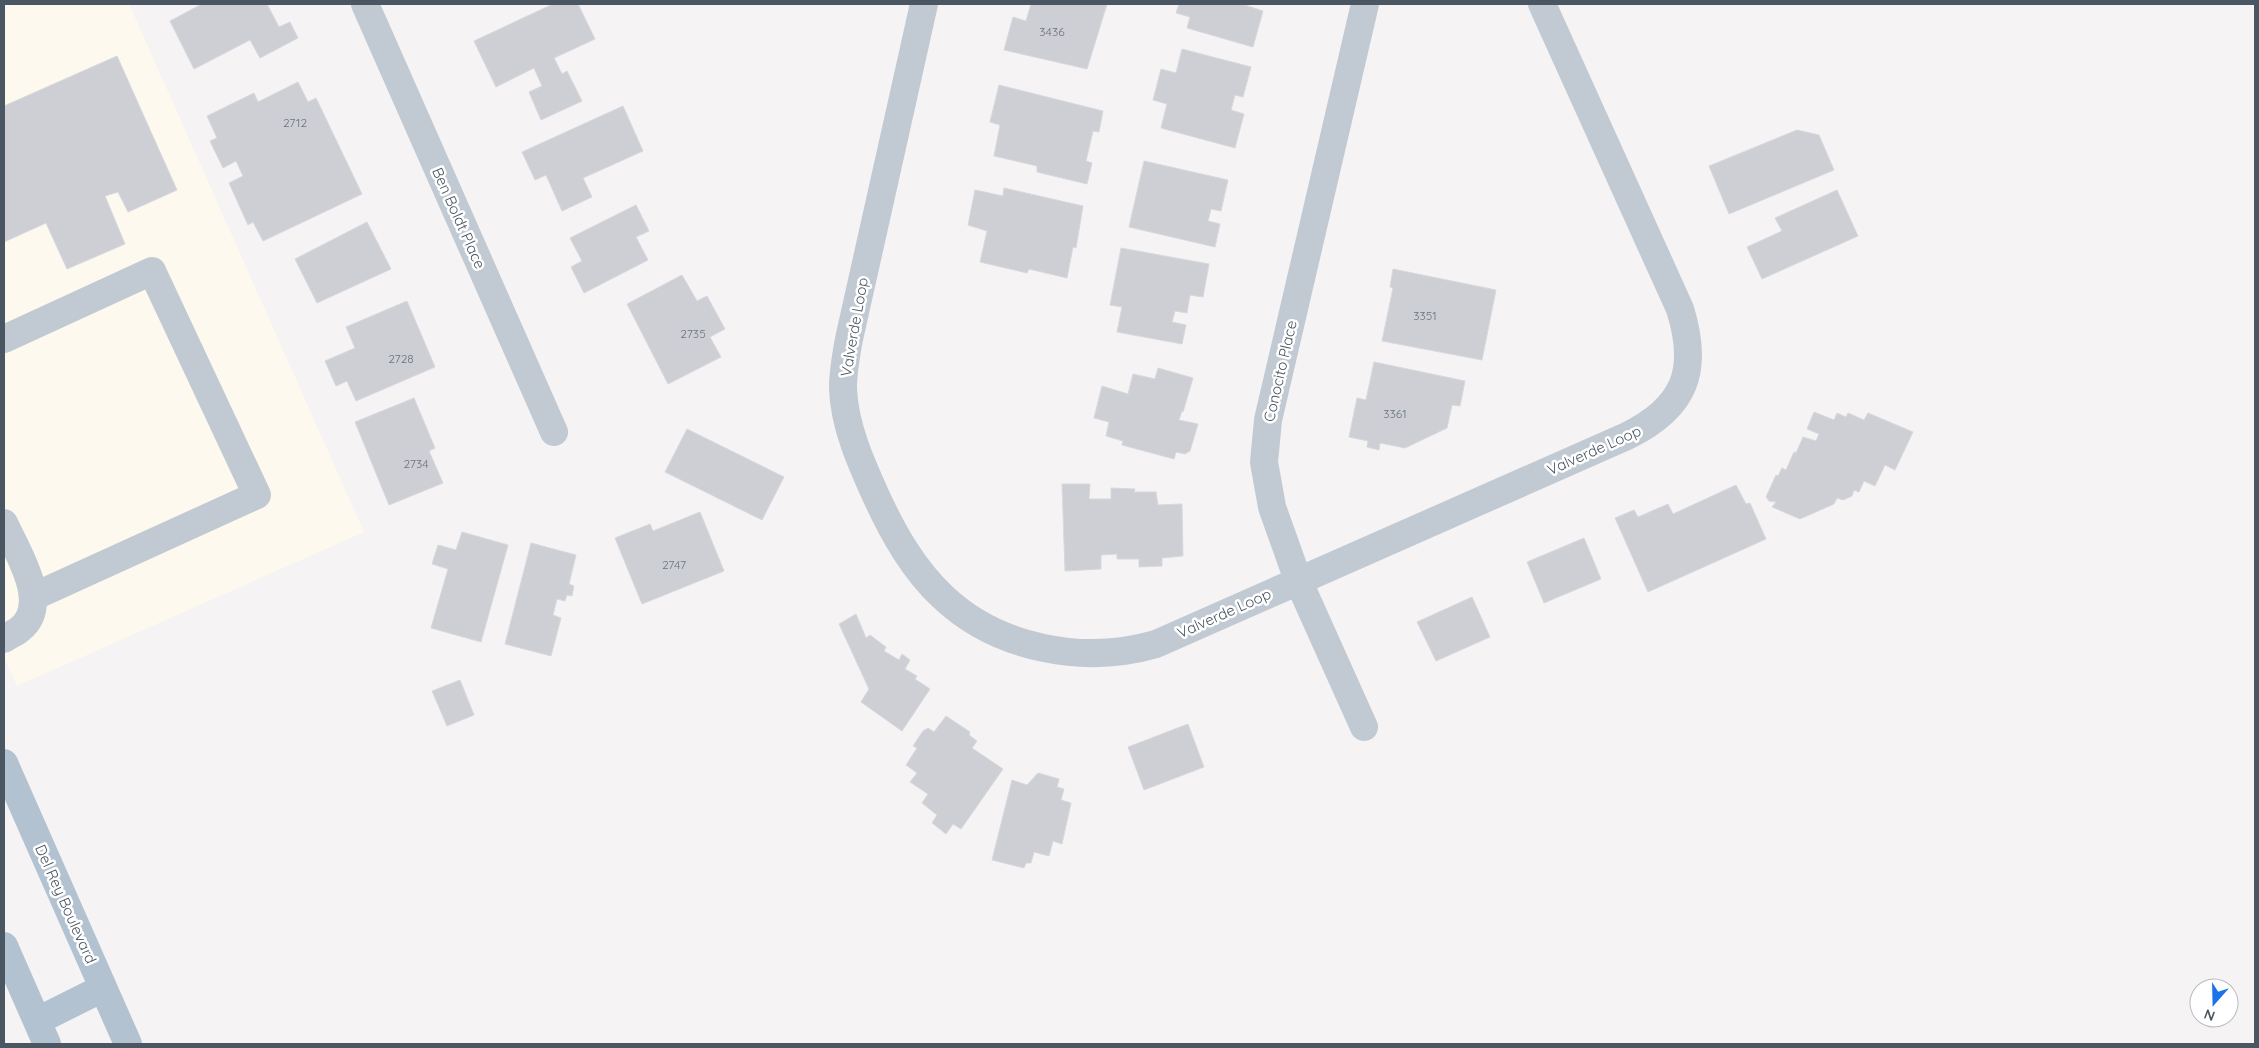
<svg xmlns="http://www.w3.org/2000/svg" width="2259" height="1048" font-family="Quicksand,sans-serif">
<style>
.commercial{fill:#fdf9ef}
.building{fill:#cdcfd5;stroke:#d7d9de}
.lines{fill:none;stroke-linecap:round;stroke-linejoin:round}
.minor{stroke:#c1cad2;stroke-width:28}
.major{stroke:#b3c2d1;stroke-width:28}
.labels{text-anchor:middle;dominant-baseline:central;stroke-width:5;stroke-linejoin:round;paint-order:stroke}
.number-label{font-size:12px;fill:#6b747e}
.street-label{font-size:15px;fill:#4a5661;stroke:#fff}
</style>
<rect width="100%" height="100%" fill="#f5f3f3"/>
<path class="commercial" d="M4 4H129L364 532 17 686 4 657Z"/>
<path class="building" d="M202 4H267L279 27 290 22 298 38 260 58 250 40 194 69 170 21Z
M553 4H578L595 39 554 58 562 74 567 71 582 101 541 120 529 92 542 86 534 68 496 87 474 41Z
M1029 4H1107L1087 69 1004 50 1013 17 1026 21 1031 4Z
M1179 4H1242L1263 11 1253 47 1187 28 1190 17 1176 13Z
M1182 49 1251 67 1243 97 1235 95 1231 110 1244 114 1235 148 1161 128 1167 104 1153 100 1161 69 1176 73Z
M117 56 177 190 128 212 118 192 105 196 125 244 67 269 46 223 4 242V106Z
M298 82 308 102 316 98 362 194 263 241 253 222 248 225 229 183 243 176 236 161 223 168 210 141 217 138 207 116 254 93 258 102Z
M999 85 1103 111 1099 132 1093 131 1086 161 1092 163 1087 184 1037 172V166L994 156 1000 125 990 122Z
M623 106 643 151 583 178 592 197 562 211 546 175 535 180 522 152Z
M1797 130 1819 135 1834 170 1729 214 1709 166Z
M1144 161 1228 180 1221 211 1211 209 1208 221 1220 224 1215 247 1129 227Z
M1004 188 1083 206 1076 248 1073 247 1067 278 1029 269 1027 273 980 262 987 231 968 225 975 190 1003 196Z
M1837 190 1858 236 1762 279 1747 247 1782 231 1775 218Z
M636 205 649 231 636 237 648 260 584 293 571 267 582 261 570 238Z
M367 222 391 269 317 303 295 259Z
M1121 248 1209 264 1203 297 1190 295 1187 313 1175 311 1172 322 1186 325 1182 344 1117 332 1122 307 1110 305Z
M1393 269 1496 290 1482 360 1382 341 1393 288 1390 287Z
M682 275 697 301 707 296 725 329 710 337 721 357 668 384 627 304Z
M407 301 435 367 356 401 347 381 336 386 325 361 355 348 346 327Z
M1374 362 1465 381 1460 406 1452 405 1447 428 1405 448 1380 443 1379 450 1367 447 1368 441 1349 437 1357 398 1366 400Z
M1158 368 1193 378 1183 412 1182 411 1179 420 1198 424 1190 451 1185 454 1176 452 1174 459 1122 445 1123 441 1106 436 1109 422 1094 418 1102 386 1128 394 1133 374 1155 379Z
M414 398 435 448 429 451 443 483 389 505 355 422Z
M1814 412 1834 420 1837 413 1846 417 1848 413 1864 420 1868 413 1913 432 1895 470 1885 465 1875 486 1864 481 1859 492 1854 490 1852 496 1843 500 1837 498 1834 504 1800 519 1772 507 1776 502 1769 501 1766 497 1776 475 1778 476 1782 468 1786 470 1794 452 1796 453 1803 437 1816 441 1819 434 1807 429Z
M687 429 784 477 762 520 665 472Z
M1062 484H1090L1089 499H1111V488L1135 489 1134 492H1156L1158 505 1182 504 1183 556 1162 558V566L1139 567V559H1117V554L1101 555V569L1065 571Z
M1736 485 1746 504 1750 503 1766 539 1648 592 1615 518 1634 510 1638 517 1668 504 1673 514Z
M700 512 724 571 642 604 615 538 650 524 653 531Z
M462 532 508 545 481 642 431 628 448 569 432 564 438 545 456 550Z
M1584 538 1601 579 1544 603 1527 562Z
M531 543 576 555 569 584 574 586 572 596 567 595 565 601 557 599 553 615 561 618 551 656 505 644Z
M1472 597 1490 637 1436 661 1417 622Z
M856 614 866 638 870 635 886 647 884 651 899 660 902 654 910 660 905 669 917 676 915 679 930 689 902 731 861 702 869 689 839 624Z
M460 680 474 715 447 726 432 691Z
M946 716 970 732 969 735 977 741 972 748 1003 769 961 829 953 824 946 834 932 823 937 815 922 803 928 794 910 782 917 773 906 765 917 748 913 746 923 731 928 728 934 732Z
M1188 724 1204 767 1144 790 1128 747Z
M1038 773 1059 779 1057 787 1064 789 1061 800 1071 803 1062 844 1053 841 1049 856 1034 852 1031 863H1026L1024 868 992 860 1012 780 1027 785Z"/>
<g class="lines">
<path class="minor" d="M365 4 554 432
M924 4 849 339C846 355 843 371 843 388 844 425 861 463 876 496 893 533 913 569 943 597 998 649 1084 665 1156 644L1627 436C1686 407 1699 370 1680 309L1542 4
M4 339 152 271 257 495 35 596
M4 523C16 550 52 604 20 629 16 633 9 635 4 639
M1364 727 1298 580 1272 507 1264 462 1268 420 1365 4"/>
<path class="major" d="M4 763 128 1044
M4 946 47 1044
M37 1021 103 988"/>
</g>
<g class="labels">
<g class="number-label">
<text x="1052" y="31">3436</text>
<text x="295" y="122">2712</text>
<text x="1425" y="315">3351</text>
<text x="693" y="333">2735</text>
<text x="401" y="358">2728</text>
<text x="1395" y="413">3361</text>
<text x="416" y="463">2734</text>
<text x="674" y="564">2747</text>
</g>
<g class="street-label">
<text transform="translate(459 218) rotate(66)">Ben Boldt Place</text>
<text transform="translate(854 327) rotate(-80)">Valverde Loop</text>
<text transform="translate(1280 371) rotate(-77)">Conocito Place</text>
<text transform="translate(1594 450) rotate(-24)">Valverde Loop</text>
<text transform="translate(1224 613) rotate(-24)">Valverde Loop</text>
<text transform="translate(66 904) rotate(66)">Del Rey Boulevard</text>
</g>
</g>
<rect width="2259" height="1048" fill="none" stroke="#4a5661" stroke-width="10"/>
<g transform="translate(2214 1003) rotate(200)"><circle r="24" fill="#ffffff" stroke="#b7bbc0"/>
<path d="M0-4L9 19L0 12L-9 19Z" fill="#1a73e8"/>
<text y="-8" font-size="14" font-weight="bold" text-anchor="middle" fill="#4a5661">N</text>
</g>
</svg>
